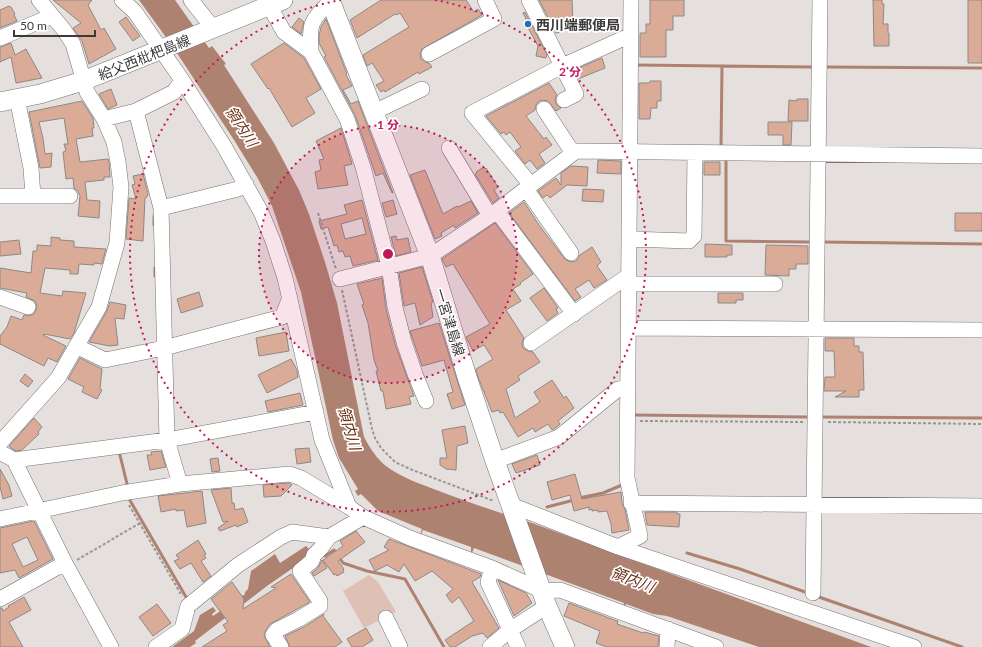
<svg xmlns="http://www.w3.org/2000/svg" width="982" height="647" font-family="Lato,'Noto Sans JP',sans-serif">
<style>
.green{fill:#dec0b4}
.water{fill:#ae8270}
.lines{fill:none;stroke-linecap:round;stroke-linejoin:round}
.stream{stroke:#ae8270;stroke-width:3}
.building{fill:#daac98;stroke:#8d8886;fill-rule:evenodd}
.minor-casing{stroke:#777270;stroke-width:16}
.major-casing{stroke:#777270;stroke-width:20}
.path{stroke:#999694;stroke-width:2;stroke-dasharray:3 2;stroke-linecap:butt}
.minor{stroke:#fff;stroke-width:15}
.major{stroke:#fff;stroke-width:19}
.ring{fill:none;stroke:#c2185b;stroke-width:2;stroke-dasharray:2 4}
.poi-dot{fill:#256dbd;stroke:#fff;stroke-width:1.5}
.labels{text-anchor:middle;dominant-baseline:central;stroke-width:3.5;stroke-linejoin:round;paint-order:stroke}
.poi-label{font-size:14px;font-weight:bold;fill:#3c3a39;stroke:#fff;text-anchor:start}
.street-label{font-size:14px;fill:#3c3a39;stroke:#fff}
.water-label{font-size:15px;font-style:italic;fill:#6d3318;stroke:#fff}
.centre{fill:#c2185b;stroke:#fff;stroke-width:2}
.ring-label{font-size:12px;text-anchor:middle;font-weight:bold;fill:#c2185b;stroke:#fff;stroke-width:3.5;stroke-linejoin:round;paint-order:stroke}
</style>
<rect width="100%" height="100%" fill="#e5e0de"/>
<path class="green" d="M369 575 378 582 396 612 364 628 343 591Z"/>
<path class="water" d="M139 0H175L209 48 212 46 226 64 224 65 274 143 299 190 309 214 325 262 337 303 364 437C370 448 377 459 386 466 402 478 421 484 439 491 466 501 493 511 521 519L871 647H759L667 616 653 614 626 604 624 608H623L624 603 474 548 472 553 471 552V547L423 530 421 535H420L422 529 378 511 361 494 358 496 355 491 358 489 339 458 333 440 301 292 272 206 257 177 234 140 173 47Z
M306 546 310 550 303 561 267 586 195 641 196 643 190 647H172L194 631 200 615 213 607 216 611 212 614 213 616 245 594V592L248 589 251 571 275 554 280 563Z"/>
<g class="lines">
<path class="stream" d="M636 65 812 67
M825 67 982 68
M721 148 722 66
M726 158V241L811 242
M154 216V225
M822 242 982 244
M155 268V276
M635 415 807 417
M819 417 982 418
M119 451 128 488
M128 497 186 597
M579 498 603 493 622 485V484
M547 507 574 500
M687 553 740 569 808 593
M325 556 334 550 343 563 367 571 405 579 444 647
M816 596 962 647"/>
</g>
<path class="building" d="M53 0H92L88 5 101 30 104 28 116 49 89 64 82 41 73 28 81 23Z
M381 0H466L474 12 478 9 482 15 422 49 420 54 421 59 425 62 429 63 432 67 419 74 418 72 385 92 384 90 381 92 376 85 384 81 372 63 367 66 363 55 409 27 400 13 396 15 395 14 357 38 350 20Z
M539 0H572L573 22H570L571 24 563 27 564 31 556 33Z
M650 0H684V16H673V30H666V57H640V33H646V24H650Z
M873 0H882V4H884L883 24H888V33H889V46H874Z
M968 0H982V63H968Z
M9 6 10 7H11L15 14 14 15 17 21 0 28V10Z
M525 12 547 55 546 58 536 56 538 46 527 26 529 25 523 13Z
M126 17 140 36 133 41 119 22Z
M299 18 304 22 301 34 292 27Z
M326 19 347 74 346 75 352 86 343 90 351 104 358 101 393 193H392L383 173 376 176 355 115 324 57 326 56 319 43V36L321 27Z
M11 43 15 55 26 49 42 78 16 83 11 57 0 62V47Z
M284 43 304 58 321 89 306 98 315 113 292 127 269 88 268 89 251 64Z
M602 58 605 68 578 79 574 70Z
M650 81H661V101H657V108H651L650 119H639V83H650Z
M549 83 557 95 555 99 556 104 561 108 556 111 548 101 543 100 539 101 536 105 535 110 526 116 544 139 546 137 552 145 539 154 545 163 537 169 530 160 525 164 515 151 521 147 510 132 506 135 504 132 501 134 486 116Z
M111 89 117 105 108 109 99 94Z
M797 99H808V121H788L789 100 797 101Z
M82 101 93 118 94 128H92L93 136 76 139 80 162 108 159 109 162 110 177H104V180L85 182 87 200 100 201 99 218 78 216 80 196 78 191 74 188 73 178 66 179 63 152 66 151 64 144H68L64 118 39 122 43 138 45 154 52 153 51 167 40 168 29 112Z
M768 122H792L791 145H783V135H768Z
M341 128 352 164 344 166 348 185 318 189 315 172 321 170 319 160 324 159 316 141Z
M598 160 621 161V174L597 173Z
M704 162H720V175H704Z
M571 166 588 167 587 186 567 185 550 198 547 195 543 198 538 191 556 178 561 185V173Z
M484 167 485 169 486 168 498 187 494 190 499 198 493 203 475 174 477 173 476 172Z
M425 170 443 214 457 206 458 207 471 201 478 213 455 228 454 225 441 233 442 236 435 239 410 175Z
M143 174 148 194 147 197 145 198 143 241 126 239 129 198 136 199 132 185 135 184 133 176Z
M583 189 604 190 603 202 582 201Z
M362 200 378 260 353 266 350 256 345 257 343 251 339 252 337 245 334 246 328 227 321 229 319 221 347 214 344 205ZM362 218 366 234 345 239 341 224Z
M393 200 397 214 386 217 382 203Z
M524 202 539 225 564 258 568 261 571 262 576 261 580 255 592 247 601 262 597 266 607 280 594 288 589 280 575 289 581 297 575 301 509 213Z
M955 213H982V231H955Z
M495 223 533 274 520 283 521 284 513 289 521 301 506 310 524 338 522 343 523 348 528 351 533 352 540 362 518 376 520 380 506 389 515 418 540 402 534 392 552 380 564 398 566 396 574 408 558 421 560 424 554 429 552 430 548 424 535 432 533 428 518 437 503 412 500 413 499 410 492 412 478 377 476 369 493 359 484 345 473 351 466 337 490 324 453 264 446 267 442 259Z
M396 236 397 240 408 238 411 252 396 256 391 237Z
M51 237 60 238V240L74 241V247L106 249 102 264 94 263V265L79 264 78 274H70V270L45 268 40 293 62 296 63 291 86 293 74 333 70 339 44 334 43 335 66 346 57 362 48 358 44 366 0 344V336L7 327 11 316 22 320 24 315 29 316 34 314 36 310 37 306 35 301 26 297 27 293 0 288V268L31 273 33 251H37V245L51 246Z
M19 240 21 254 0 256V242Z
M705 244 732 245V255H727V257H705Z
M766 245 808 246V264H796V269H789V276L765 275Z
M422 267 433 302 431 303 433 317 420 325 415 303 404 306 399 273Z
M382 278 386 309 395 344 414 396 409 397 411 404 386 409 383 391H381L376 371H378L374 360 368 323 362 305 364 304 357 284Z
M544 288 558 308 556 309 558 313 547 321 530 298Z
M199 292 203 306 181 313 177 299Z
M718 293H743V300H736V303H718Z
M110 302 126 305 124 319 115 318 118 345 110 346 89 342 107 311Z
M439 323 465 405 452 409 447 394 453 392 444 360 422 366 410 331Z
M286 332 289 351 259 356 256 338Z
M825 338H854V346H859V352H863L864 390H859V397H835L846 391H824L825 377H835L834 351H825Z
M80 358 102 369 100 389 102 390 97 399 82 392 84 387 68 379Z
M291 359 297 370 298 377 267 393 258 375Z
M25 374 33 381 28 387 20 381Z
M300 393 303 405 268 412 265 401Z
M34 418 42 427 38 432 39 434 22 450 16 451 11 448 9 446Z
M465 426 468 443 457 446 456 470 446 469 440 465V458H447L442 430Z
M309 448 311 462 297 464 295 449Z
M161 451 166 467 150 470 147 455H152L151 452Z
M537 455 540 465 516 473 512 464Z
M218 458 220 471 212 472 210 459Z
M0 469 9 485 12 496 3 499 0 487Z
M575 474 582 499 621 492 622 503 625 509 629 530 612 533 611 524 607 511 598 512V510L592 511V509L589 510V507L574 511 570 495 552 500 547 482Z
M289 483 292 485 281 496 264 497 263 485Z
M231 488 232 503H234L235 510 243 508 248 522 237 527 236 525 220 531 218 528 228 521 223 522 211 490Z
M202 491 206 523 187 527 184 510 176 511V509L161 512 158 496Z
M645 512H677V514H680L679 527 647 525Z
M34 521 53 559 19 578 15 570 0 573V528ZM27 537 38 560 23 567 12 544Z
M356 531 365 542 338 561 344 569 343 570 344 572 337 576 336 574 334 575 323 560 343 546 340 541Z
M389 539 481 574 480 577 472 582 499 628 487 638 483 633 472 636 455 647H450L445 640 474 621 459 597 452 603 446 595 453 589 432 571 415 581 404 564 399 572 387 565 375 571 369 560 389 550 384 547Z
M198 540 206 554 204 555 206 558 201 561 211 576 203 582 191 563 180 569 174 561 179 559 176 555Z
M322 560 327 568 314 576 312 573 318 568Z
M291 574 310 602 270 624 266 630 264 635 270 647H202L227 631 223 625 228 622 211 599 232 582 244 599 243 609 276 588 271 587Z
M498 580 526 593 532 603 514 616Z
M24 597 31 610 9 622 23 647H0V608H2L3 611 9 607 8 606Z
M569 603 617 621H618L617 624 643 633 644 632 659 636 658 647H607L596 643 600 631 564 616Z
M157 604 171 623 153 636 139 617Z
M324 614 323 616 342 642 335 647H290L285 636 304 627Z
M366 628 373 640 362 647H352L347 639Z"/>
<g class="lines">
<defs>
<path id="minor" d="M122 0 135 12 182 80 224 146 261 212 273 241 285 278 322 440 349 507
M191 0 213 28
M266 0 284 32 311 52 347 119 363 167 389 266 395 307 404 342 415 374 426 401
M529 0 562 66 631 35
M0 38 52 16
M311 52C309 26 310 19 331 2
M429 54 494 19 485 0
M17 98 31 168 33 196H70
M544 109 573 153
M374 112 422 89
M104 119 136 111
M449 148 490 216
M531 185 472 113 562 66 576 94 564 100
M526 189 571 253
M0 196H33
M161 208 238 189 246 184
M497 211 574 314
M629 239 689 241 694 236 695 153
M340 279 430 256 490 216 576 151 982 156
M628 284H775
M0 297 28 307
M628 328 982 330
M531 343 628 276
M76 346 105 360 164 348 282 317 290 298
M0 443 58 378 99 307 117 243 121 187 118 162 114 142 104 119 87 92 73 44 64 30 39 0
M0 452 14 460 65 563 111 647
M14 460 167 440 316 412
M495 461 559 437 618 389 628 387
M180 484 167 440 161 208 136 111 174 92 182 80
M631 503 982 506
M511 505 618 547 914 647
M0 519 122 493 180 484 290 474 301 478 349 507 363 517 410 538 492 568 543 591 560 590 716 647
M618 547 640 536 627 478 631 0
M492 568 488 582 518 647
M813 593 820 0
M0 599 65 563
M386 618 400 647
M156 647 182 629 188 606 238 565 281 537 292 532 329 537 363 517
M281 647 273 635 277 630 299 619 320 606V601L300 571 312 561 314 555 321 548 329 537
M490 647 510 630 547 606
M667 647 668 629"/>
<path id="major" d="M330 0 430 256 468 380 495 461 547 606 565 647
M0 102 40 94 83 81 283 0"/>
</defs>
<use href="#minor" class="minor-casing"/>
<use href="#major" class="major-casing"/>
<path class="path" d="M318 213 336 269
M342 290 372 429 375 438 381 448 395 462 410 469 494 501
M640 421 804 422
M828 422 982 424
M129 505 182 596
M77 560 140 523"/>
<use href="#minor" class="minor"/>
<use href="#major" class="major"/>
</g>
<circle cx="388" cy="254" r="129" fill="#c2185b" fill-opacity=".12"/>
<g class="ring">
<circle cx="388" cy="254" r="129"/>
<path d="M435 0A258 258 0 1 1 341 0"/>
</g>
<circle class="poi-dot" cx="528" cy="24" r="4"/>
<g class="labels">
<g class="poi-label">
<text x="536" y="24">西川端郵便局</text>
</g>
<g class="street-label">
<text transform="translate(144 57) rotate(-22)">給父西枇杷島線</text>
<text transform="translate(450 322) rotate(73)">一宮津島線</text>
</g>
<g class="water-label">
<text transform="translate(242 126) rotate(57)">領内川</text>
<text transform="translate(350 428) rotate(74)">領内川</text>
<text transform="translate(633 579) rotate(21)">領内川</text>
</g>
</g>
<circle cx="388" cy="254" r="6" class="centre"/>
<g class="ring-label">
<text x="570" y="76">2 分</text>
<text x="388" y="129">1 分</text>
</g>
<path d="M14 30v6h81v-6" fill="none" stroke="#3c3a39" stroke-width="2"/>
<text x="20" y="30" font-size="12" fill="#3c3a39" stroke="#ffffff" stroke-width="3" paint-order="stroke">50 m</text>
</svg>
